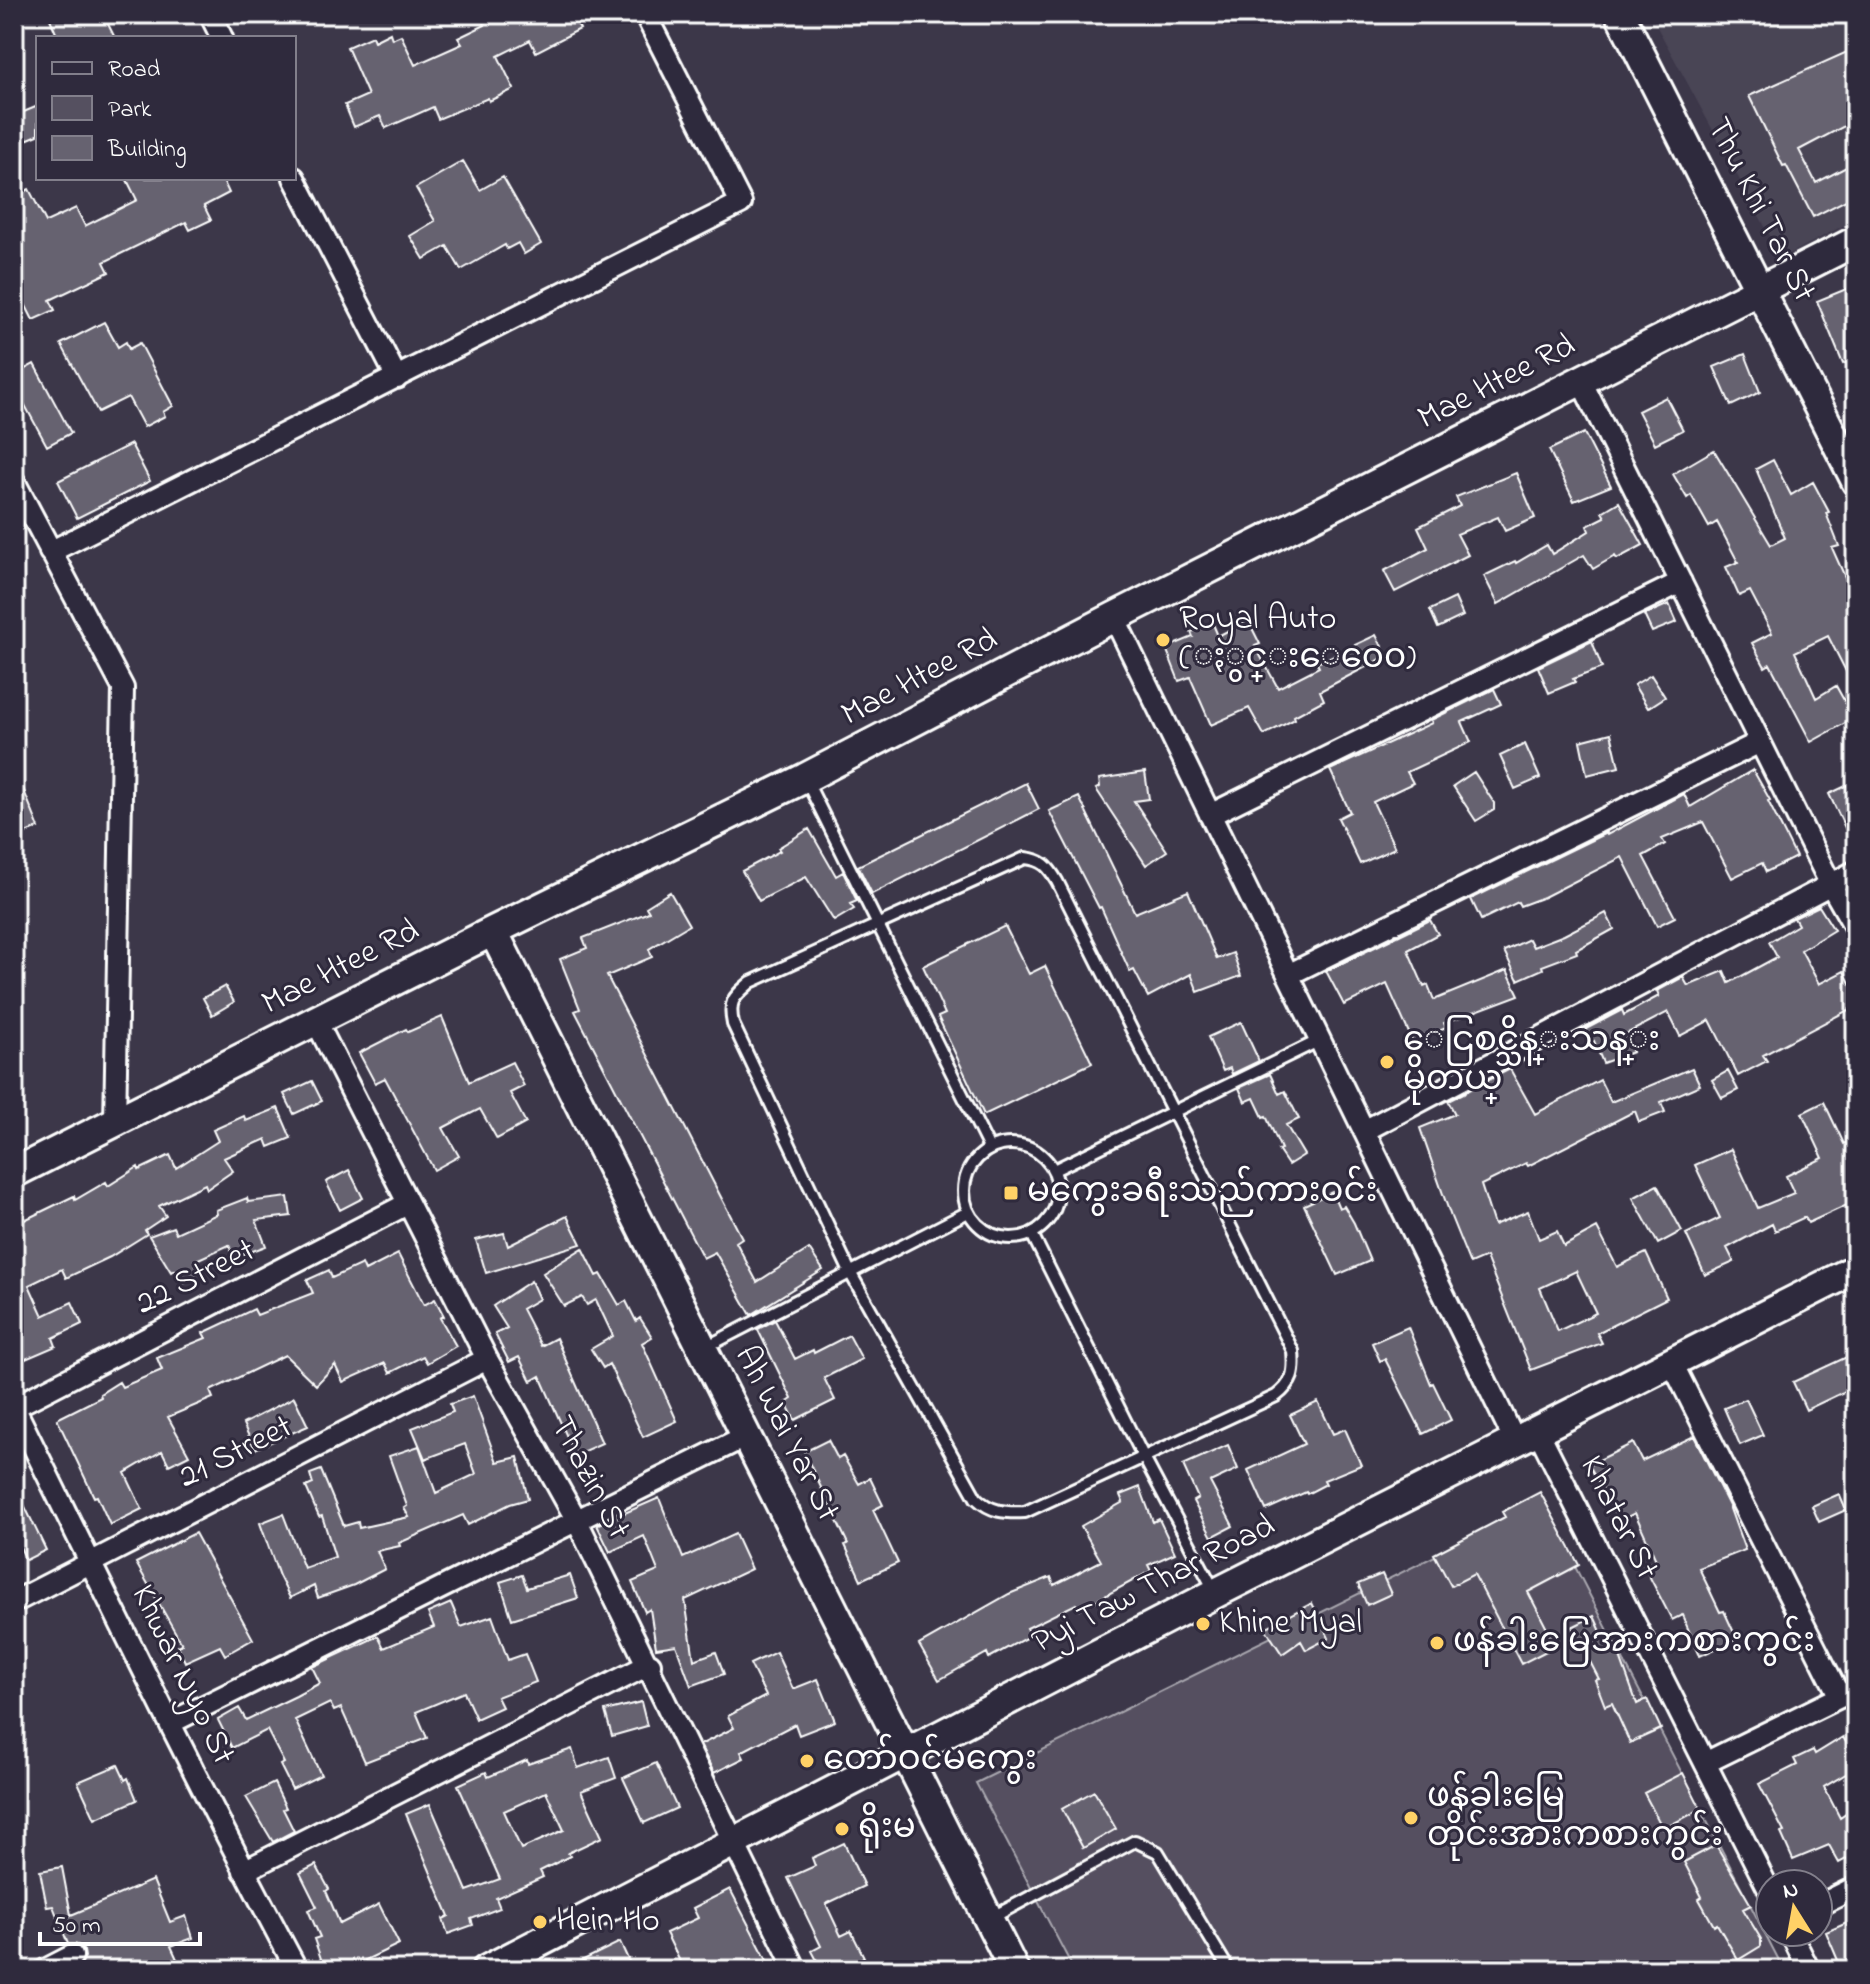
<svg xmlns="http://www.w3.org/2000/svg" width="1870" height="1984" font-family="'Indie Flower','Noto Sans Myanmar',sans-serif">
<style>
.built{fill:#494455}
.green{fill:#555060;stroke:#aaa8b0;stroke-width:2}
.building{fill:#666270;stroke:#fff;stroke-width:2;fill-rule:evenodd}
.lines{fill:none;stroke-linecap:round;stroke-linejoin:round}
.lane-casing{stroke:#fff;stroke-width:16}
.street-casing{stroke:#fff;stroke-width:26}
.secondary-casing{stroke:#fff;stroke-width:34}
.lane{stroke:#2f2a3d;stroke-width:10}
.street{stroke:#2f2a3d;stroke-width:20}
.secondary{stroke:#2f2a3d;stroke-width:28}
.poi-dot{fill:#ffd166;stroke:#2f2a3d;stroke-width:3}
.labels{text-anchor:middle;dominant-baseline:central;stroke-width:6;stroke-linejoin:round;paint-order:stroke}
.street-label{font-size:34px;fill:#fff;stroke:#2f2a3d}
.poi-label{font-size:34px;fill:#fff;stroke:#2f2a3d;text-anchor:start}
</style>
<rect width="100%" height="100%" fill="#3c3749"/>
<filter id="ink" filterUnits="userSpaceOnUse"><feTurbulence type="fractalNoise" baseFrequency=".0125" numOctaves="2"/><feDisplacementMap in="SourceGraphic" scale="16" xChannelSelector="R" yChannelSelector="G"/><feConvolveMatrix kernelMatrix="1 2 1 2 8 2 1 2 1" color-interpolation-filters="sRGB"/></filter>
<g filter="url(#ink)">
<path class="built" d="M1650 14H1856V219L1782 258Z"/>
<path class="green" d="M1542 1503 1784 1970H1074L976 1783Z"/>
<path class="building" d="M48 14H103L115 38H58Z
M480 14H572L580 29 536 52 530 40 498 56 514 89 489 101 488 98 438 119 433 107 386 128 380 116 354 127 345 105 368 95 347 47 372 36 374 41 390 33 392 39 401 35 415 65 462 44 458 38 485 25Z
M1856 48V120L1799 150 1816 183 1856 162V195L1813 217 1786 165 1783 166 1749 96Z
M38 106V135L14 145V116Z
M463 161 480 190 503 177 541 244 524 254 518 243 507 249 505 245 461 270 447 246 424 259 410 236 435 221 416 188Z
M126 178H188L191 184 204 178H222L229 193 204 206 211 220 190 230 186 222 104 262 109 272 50 300 55 310 33 320 14 282V197L29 189 46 222 76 208 85 226 137 200Z
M1856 285V359L1843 364 1817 301Z
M104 322 118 347 126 342 129 349 140 343 173 406 163 412 165 416 144 427 128 397 98 412 61 344Z
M1745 354 1760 392 1731 406 1714 367Z
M34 364 71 433 47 446 14 385V375Z
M1666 397 1683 430 1655 444 1638 411Z
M1584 433 1611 486 1574 501 1549 450Z
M131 444 150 481 77 518 58 481Z
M1714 450 1771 545 1785 538 1756 469 1773 460 1791 495 1813 482 1829 512 1826 513 1839 546 1832 548 1849 586 1846 588 1856 607V691L1828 636 1795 652 1816 698 1836 686 1854 718 1811 742 1770 664 1765 667 1752 643 1772 633 1750 591 1739 596 1726 567 1738 562 1717 522 1709 527 1691 495 1687 498 1673 474Z
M1516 473 1535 518 1505 531 1498 517 1457 534 1468 555 1395 592 1384 571 1428 548 1418 527 1460 506 1456 497Z
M1619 502 1643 545 1617 559 1615 556 1593 569 1584 555 1498 604 1484 576 1515 561 1516 563 1547 545 1552 554 1589 531 1587 526 1605 517 1602 512Z
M1455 598 1463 616 1438 628 1430 610Z
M1669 604 1677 622 1652 632 1644 615Z
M1248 620 1260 644 1255 646 1278 688 1319 667 1317 663 1376 635 1387 656 1320 691 1324 700 1294 716 1295 719 1264 735 1249 708 1211 725 1190 677 1179 681 1166 648 1193 637 1191 632 1213 624 1218 636Z
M1592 641 1602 668 1573 679 1575 682 1549 693 1538 667Z
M1651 675 1665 697 1648 708 1634 685Z
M1494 689 1501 704 1462 722 1471 742 1407 772 1413 783 1373 802 1395 848 1360 864 1338 818 1350 812 1330 770 1432 723 1431 720Z
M1611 733 1619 767 1587 775 1580 741Z
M1525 744 1540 778 1515 789 1500 756Z
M14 766 39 828 14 837Z
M1753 770 1770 800 1768 801 1796 857 1766 872 1762 863 1732 878 1703 822 1662 839 1665 844 1643 856 1675 917 1657 926 1622 857 1544 897 1520 906 1518 902 1481 920 1471 899 1606 833 1607 835 1684 794 1690 807Z
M1145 772 1149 799 1134 801 1167 851 1146 865 1096 789 1100 787 1099 779Z
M1474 772 1494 803V810L1476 821 1453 786Z
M1856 781V851L1829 794Z
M1026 783 1039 809 872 894 858 866Z
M1079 797 1135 913 1188 891 1217 959 1233 953 1241 976 1198 992 1191 974 1148 997 1134 970 1130 972 1101 907 1099 908 1049 811Z
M809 829 836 876 843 872 857 901 850 904 854 909 834 921 806 877 759 901 742 871 780 851 778 848Z
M670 892 689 925 649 949 652 957 607 976 742 1238 736 1242 757 1282 809 1249 823 1270 751 1315 715 1252 703 1258 575 1011 580 1009 560 959 587 948 583 938 649 912 646 907Z
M1819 906 1834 930 1801 950 1819 984 1844 971 1856 995V1006L1763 1055 1767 1061 1738 1076 1710 1020 1680 1036 1668 1012 1626 1034 1633 1052 1603 1063 1594 1041 1592 1042 1586 1029 1622 1010 1624 1015 1659 996 1657 991 1683 977 1688 986 1724 971 1729 983 1777 957 1769 942 1798 925 1794 918Z
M1606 913 1614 929 1576 950 1577 953 1542 966 1543 969 1518 980 1504 951 1529 939 1533 947 1564 935Z
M1430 920 1438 934 1408 950 1424 987 1428 985 1434 1000 1507 970 1519 995 1444 1023 1446 1028 1413 1042 1387 984 1344 1005 1326 971Z
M1005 926 1029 974 1045 966 1092 1063 984 1115 938 1017 945 1014 923 966Z
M225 986 234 1002 212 1015 203 998Z
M442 1017 469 1082 512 1062 524 1086 510 1093 526 1123 497 1139 480 1109 460 1119 443 1128 459 1156 434 1170 385 1078 375 1083 359 1053 406 1029 408 1032Z
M1241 1022 1259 1061 1232 1074 1230 1068 1223 1071 1208 1037Z
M1692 1068 1700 1085 1661 1102 1665 1112 1639 1122 1635 1111 1528 1166 1526 1163 1481 1185 1494 1225 1528 1211 1539 1239 1557 1231 1564 1246 1597 1228 1617 1267 1646 1253 1667 1298 1597 1333 1602 1343 1531 1370 1486 1257 1470 1264 1451 1217 1420 1128 1455 1114 1448 1101 1510 1069 1535 1114 1600 1080 1611 1102ZM1576 1271 1596 1313 1558 1331 1540 1288Z
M1728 1071 1738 1090 1722 1098 1712 1080Z
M1270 1074 1279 1094 1285 1091 1299 1119 1286 1125 1304 1155 1288 1165 1278 1150 1281 1149 1266 1116 1263 1117 1254 1098 1245 1102 1239 1088Z
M312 1081 322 1101 294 1114 284 1094Z
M1824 1102 1844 1144 1856 1138V1201L1808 1223 1805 1217 1775 1231 1772 1224 1727 1248 1734 1262 1705 1275 1686 1234 1720 1218 1695 1165 1731 1149 1758 1208 1794 1193 1786 1176 1823 1158 1802 1113Z
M278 1108 291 1138 269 1147 266 1139 224 1158 233 1171 207 1189 205 1184 159 1206 166 1216 145 1230 147 1234 110 1257 66 1278 62 1269 29 1285 43 1316 72 1302 82 1324 53 1338 56 1346 14 1364V1225L74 1196 75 1200 106 1182 108 1186 138 1167 139 1170 170 1155 176 1168 218 1141 213 1130 244 1116 246 1121Z
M349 1170 363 1198 340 1210 326 1182Z
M1657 1185 1682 1231 1658 1244 1633 1198Z
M1332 1192 1339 1208 1344 1206 1354 1223 1370 1261 1337 1275 1304 1205Z
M288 1197 291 1216 256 1220 266 1246 234 1258 229 1245 194 1261 200 1272 183 1283 175 1270 171 1272 149 1236 173 1227 176 1233 217 1214 216 1210 247 1198 248 1202Z
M567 1216 581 1244 486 1273 476 1240 504 1233 508 1246Z
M583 1248 597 1276 601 1274 619 1305 626 1301 636 1321 640 1318 652 1337 642 1343 677 1421 643 1437 609 1364 603 1368 591 1349 613 1336 596 1300 587 1305 582 1297 564 1306 543 1273Z
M398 1254 424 1305 435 1299 444 1316 440 1318 456 1346 427 1363 423 1356 390 1373 385 1363 343 1382 335 1365 316 1385 285 1355 210 1391 213 1398 168 1417 189 1455 169 1465 162 1451 125 1473 142 1509 110 1525 97 1496 94 1497 57 1419 101 1397 100 1394 119 1382 122 1387 162 1370 157 1358 206 1338 203 1333 254 1309 257 1315 313 1293 307 1280 329 1270 332 1278 362 1264 365 1271Z
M531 1281 539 1299 522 1309 541 1346 556 1338 602 1443 575 1455 540 1376 531 1381 519 1357 509 1362 495 1334 507 1328 493 1306Z
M775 1320 795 1359 813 1350 814 1353 849 1335 862 1359 824 1378 835 1400 795 1420 786 1403 792 1399 759 1332 758 1329Z
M1408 1327 1431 1384 1433 1383 1451 1420 1423 1434 1385 1359 1380 1361 1372 1343Z
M1851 1355 1856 1366V1386L1806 1410 1793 1382Z
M473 1396 497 1462 518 1457 528 1499 510 1504 468 1525 463 1515 399 1543 400 1546 377 1551 385 1569 354 1585 318 1598 314 1586 290 1598 279 1576 260 1523 283 1514 304 1568 335 1557 322 1516 319 1517 306 1487 313 1484 310 1474 321 1470 344 1526 358 1522 359 1528 409 1517 404 1508 407 1506 389 1456 419 1446 436 1493 476 1474 465 1444 425 1459 412 1428 453 1412 450 1404Z
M294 1397 308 1426 255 1449 243 1424Z
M1746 1399 1763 1435 1740 1445 1724 1408Z
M1318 1402 1333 1434 1345 1429 1361 1465 1324 1480 1326 1484 1307 1494 1306 1492 1266 1510 1248 1470 1304 1444 1290 1415Z
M1694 1436 1729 1506 1745 1550 1699 1568 1720 1612 1724 1611 1737 1639 1700 1656 1682 1615 1672 1620 1644 1566 1656 1560 1635 1513 1620 1521 1589 1465 1633 1443 1642 1461Z
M828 1440 838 1459 843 1456 859 1484 870 1478 883 1505 873 1510 898 1563 861 1580 845 1545 848 1544 804 1452Z
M1228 1445 1238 1469 1210 1482 1233 1526 1212 1537 1193 1501 1198 1498 1183 1465Z
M14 1484 46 1550 26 1560 14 1534Z
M1140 1487 1153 1522 1159 1519 1175 1553 1148 1565 1151 1571 1079 1610 1076 1604 1027 1628 1031 1635 989 1658 987 1653 939 1680 919 1645 1009 1594 1051 1577 1054 1585 1101 1561 1081 1526 1123 1502 1120 1495Z
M1540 1492 1579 1565 1528 1592 1556 1646 1521 1664 1474 1574 1451 1586 1434 1554 1505 1517 1502 1512Z
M1839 1494 1846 1510 1819 1522 1812 1506Z
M659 1498 683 1558 735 1534 751 1569 685 1600 694 1660 716 1652 724 1674 691 1686 676 1645 656 1648 650 1609 645 1612 632 1582 658 1571 644 1536 610 1552 597 1525Z
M195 1533 253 1639 225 1655 220 1646 185 1662 178 1646 182 1644 136 1563Z
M1382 1574 1391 1594 1367 1605 1358 1584Z
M522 1575 527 1588 570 1575 578 1598 512 1619 500 1582Z
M451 1603 461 1627 492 1616 508 1660 525 1654 536 1682 497 1697 502 1707 476 1719 464 1692 416 1712 427 1738 365 1762 341 1708 334 1711 330 1703 295 1720 321 1775 292 1789 280 1765 284 1763 267 1730 232 1748 218 1720 239 1708 246 1720 296 1696 320 1683 312 1667 378 1636 384 1648 434 1627 428 1613Z
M1312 1603 1329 1638 1306 1650 1301 1641 1282 1654 1265 1628Z
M1594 1616 1603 1636 1608 1633 1620 1657 1637 1704 1647 1699 1661 1729 1630 1743 1612 1703 1605 1706 1595 1680 1599 1679 1572 1627Z
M776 1652 793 1689 818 1679 835 1721 799 1735 795 1724 741 1752 744 1758 714 1773 700 1745 734 1728 728 1716 766 1696 750 1664Z
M641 1702 647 1726 612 1736 605 1711Z
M1843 1737 1856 1759V1768L1824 1787 1840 1818 1856 1807V1854L1839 1863 1829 1845 1793 1860 1781 1833 1784 1832 1759 1784 1797 1765 1794 1759 1813 1750 1815 1754Z
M572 1749 578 1768 609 1757 616 1778 581 1791 602 1837 568 1853 570 1856 540 1871 543 1877 496 1898 500 1908 471 1919 473 1925 448 1934 443 1919 449 1916 406 1814 430 1804 467 1891 500 1879 458 1785 486 1772 488 1777 527 1760 528 1764ZM546 1792 564 1830 521 1849 504 1811Z
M656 1763 677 1808 644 1823 623 1778Z
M118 1765 125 1780 128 1778 137 1800 95 1819 78 1782Z
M1683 1773 1701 1809 1663 1829 1644 1793Z
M274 1783 286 1808 283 1809 294 1831 273 1842 246 1797Z
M1094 1791 1116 1829 1083 1848 1062 1809Z
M844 1843 864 1886 826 1904 841 1936 851 1931 864 1957 839 1970H822L812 1951 821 1946 788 1878 815 1866 812 1858Z
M1716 1845 1751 1905 1743 1909 1761 1939V1946L1738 1960 1717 1924 1714 1926 1699 1899 1702 1897 1684 1862Z
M316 1865 329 1889 326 1891 340 1924 379 1904 399 1944 345 1970H325L314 1939 320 1937 308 1910 317 1907 300 1873Z
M62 1867 71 1915 153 1880 170 1922 186 1916 193 1938 171 1946 182 1970H80L78 1967 85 1957 84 1951 78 1945 68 1944 53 1906 47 1907 40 1871Z
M730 1889 772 1970H684L666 1933 698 1918 693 1908Z
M1856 1919V1970H1842L1826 1932Z
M620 1942 633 1970H563Z"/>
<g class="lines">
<defs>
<path id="lane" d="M806 780 989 1148
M1025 858C1043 860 1048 866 1057 881L1293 1351C1295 1373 1293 1383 1276 1396L1025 1512C1004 1513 991 1512 976 1498L851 1274 733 1024C728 1000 734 997 751 982Z
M964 1191a47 47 0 1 1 94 0a47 47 0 1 1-94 0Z
M1054 1170 1320 1040
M1032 1234 1143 1456 1215 1592
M704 1348 968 1212
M991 1918 1135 1841 1158 1852 1229 1970"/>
<path id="street" d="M210 14 222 38
M294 178 397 378
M1581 381 1831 885 1856 929
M14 481 123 688 115 1123
M50 552 741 203 645 14
M1114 617 1515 1441
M1210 815 1681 582
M1288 975 1760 742
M316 1021 487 1359 576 1519 796 1970
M1364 1131 1856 871
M1671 1361 1840 1697
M1537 1429 1770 1892
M14 1602 487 1359
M170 1723 746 1436
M1705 1763 1856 1689
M244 1871 650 1664
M1818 1906 1856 1887
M1790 1932 1809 1970
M45 1970 72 1956
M297 1970C198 1785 107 1596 14 1407L407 1204"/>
<path id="secondary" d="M1620 14 1856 481
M493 931 1014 1970
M14 1173 493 931 805 778 1114 617 1856 241
M486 1970 1216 1593 1856 1269"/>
</defs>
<use href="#lane" class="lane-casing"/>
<use href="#street" class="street-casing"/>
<use href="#secondary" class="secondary-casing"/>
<use href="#lane" class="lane"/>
<use href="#street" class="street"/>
<use href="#secondary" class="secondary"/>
</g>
</g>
<g class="poi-dot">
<circle cx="1163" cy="640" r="8"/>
<circle cx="1387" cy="1062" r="8"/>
<rect x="1003" y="1185" width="16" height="16" rx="4"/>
<circle cx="1203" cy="1624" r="8"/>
<circle cx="1437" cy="1643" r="8"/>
<circle cx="807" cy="1761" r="8"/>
<circle cx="1411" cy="1818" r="8"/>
<circle cx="842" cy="1829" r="8"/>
<circle cx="540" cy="1922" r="8"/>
</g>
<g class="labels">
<g class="street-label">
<text transform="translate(1760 210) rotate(63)">Thu Khi Tar St</text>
<text transform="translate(1497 383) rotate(-27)">Mae Htee Rd</text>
<text transform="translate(920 678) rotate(-28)">Mae Htee Rd</text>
<text transform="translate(341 968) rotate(-27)">Mae Htee Rd</text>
<text transform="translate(196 1278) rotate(-27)">22 Street</text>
<text transform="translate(786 1434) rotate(63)">Ah Wai Yar St</text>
<text transform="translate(236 1453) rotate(-27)">21 Street</text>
<text transform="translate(589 1478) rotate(62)">Thazin St</text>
<text transform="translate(1618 1518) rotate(63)">Khatar St</text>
<text transform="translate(1154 1585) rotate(-27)">Pyi Taw Thar Road</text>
<text transform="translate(182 1675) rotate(64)">Khwar Nyo St</text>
</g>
<g class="poi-label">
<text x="1179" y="620">Royal Auto<tspan x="1179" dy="39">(ႏွင္းေ၀ေ၀)</tspan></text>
<text x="1403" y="1042">ေငြစင္သိန္းသန္း<tspan x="1403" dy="39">မိုတယ္</tspan></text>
<text x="1027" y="1193">မကွေးခရီးသည်ကားဝင်း</text>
<text x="1219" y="1624">Khine Myal</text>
<text x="1453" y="1643">ဖန်ခါးမြေအားကစားကွင်း</text>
<text x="823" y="1761">တော်ဝင်မကွေး</text>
<text x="1427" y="1798">ဖန်ခါးမြေ<tspan x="1427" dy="39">တိုင်းအားကစားကွင်း</tspan></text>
<text x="858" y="1829">ရိုးမ</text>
<text x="556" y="1922">Hein Ho</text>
</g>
</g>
<rect width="1870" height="1984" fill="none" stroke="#2f2a3d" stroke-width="48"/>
<rect x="24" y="24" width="1822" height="1936" fill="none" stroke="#fff" stroke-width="3" filter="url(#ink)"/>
<rect x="36" y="36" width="260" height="144" fill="#2f2a3d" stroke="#827f8b" stroke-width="2"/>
<rect x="52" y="62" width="40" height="12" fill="#2f2a3d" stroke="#827f8b" stroke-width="2"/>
<text x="108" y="76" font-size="24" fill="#ffffff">Road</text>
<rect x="52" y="96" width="40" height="24" fill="#555060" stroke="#827f8b" stroke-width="2"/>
<text x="108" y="116" font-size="24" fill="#ffffff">Park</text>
<rect x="52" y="136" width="40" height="24" fill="#666270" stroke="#827f8b" stroke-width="2"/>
<text x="108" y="156" font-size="24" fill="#ffffff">Building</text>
<g transform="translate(1794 1908) rotate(349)"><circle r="38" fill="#2f2a3d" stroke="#827f8b" stroke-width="2"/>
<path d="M0-6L14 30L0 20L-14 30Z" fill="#ffd166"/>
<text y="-12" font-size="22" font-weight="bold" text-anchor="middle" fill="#ffffff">N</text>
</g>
<path d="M40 1932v12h160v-12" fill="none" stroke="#ffffff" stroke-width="4"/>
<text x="52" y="1932" font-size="24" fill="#ffffff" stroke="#2f2a3d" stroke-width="6" paint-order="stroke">50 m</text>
</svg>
